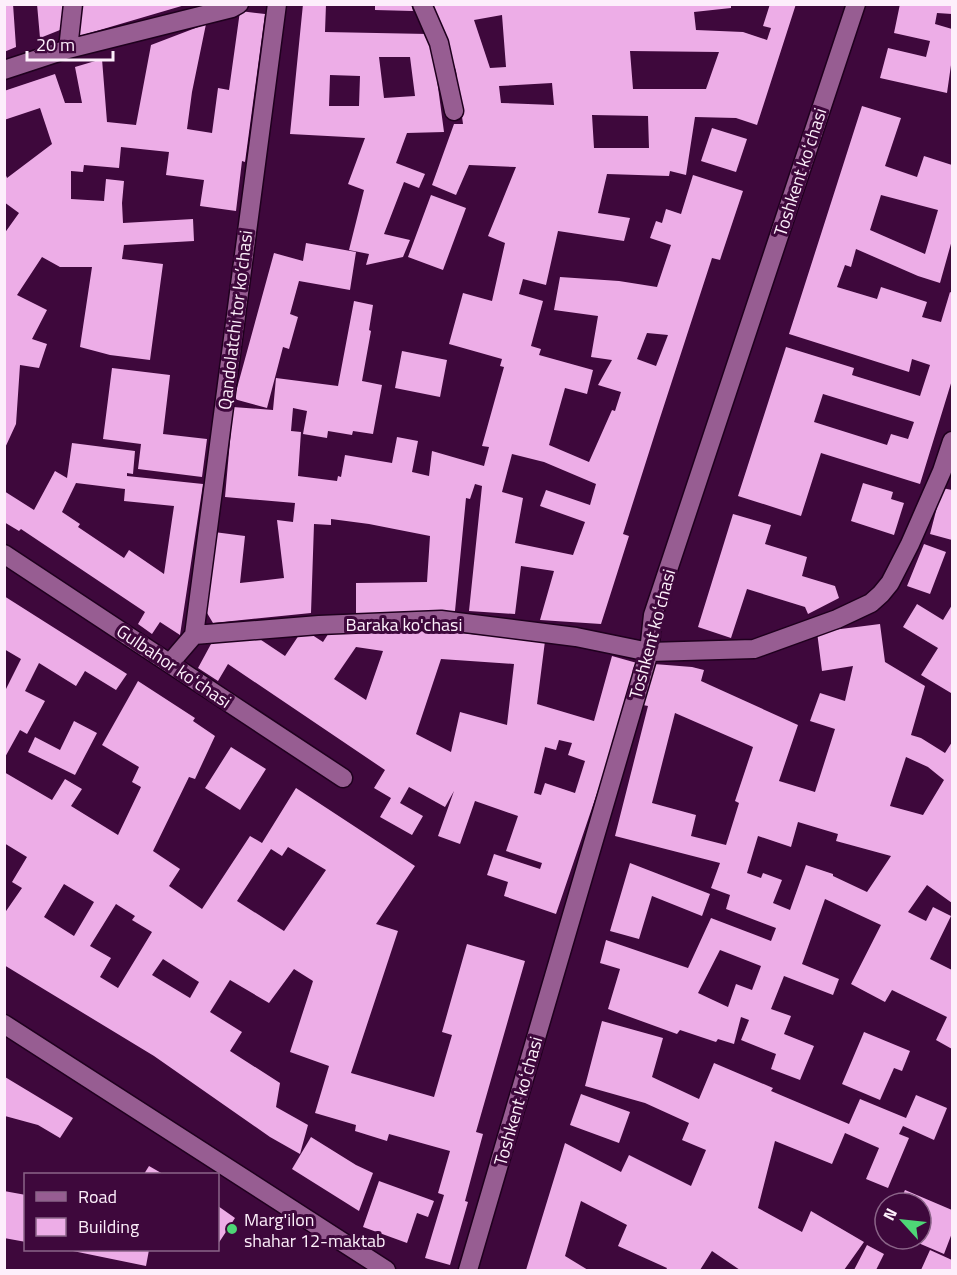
<svg xmlns="http://www.w3.org/2000/svg" width="957" height="1275" font-family="'Titillium Web',sans-serif">
<style>
.building{fill:#edade7;fill-rule:evenodd}
.lines{fill:none;stroke-linecap:round;stroke-linejoin:round}
.minor-casing{stroke:#1f001e;stroke-width:21}
.minor{stroke:#975d92;stroke-width:18}
.poi-dot{fill:#4ed676;stroke:#3e083c;stroke-width:2}
.labels{text-anchor:middle;dominant-baseline:central;stroke-width:6;stroke-linejoin:round;paint-order:stroke}
.street-label{font-size:18px;fill:#fdeffb;stroke:#3e083c}
.poi-label{font-size:18px;fill:#fdeffb;stroke:#3e083c;text-anchor:start}
</style>
<rect width="100%" height="100%" fill="#3e083c"/>
<path class="building" d="M4 4H13L16 47 4 52Z
M37 4H67L65 28 40 38Z
M79 4H184L185 5 76 37Z
M303 4H326L325 32 428 34 434 57 444 132 407 133 396 163 425 174 419 188 404 182 384 234 410 240 403 257 366 265 369 254 349 250 364 190 348 184 365 138 290 134ZM379 57H410L415 96 384 98ZM330 75 360 76 359 106H329Z
M375 4H411L413 11 375 10Z
M433 4H731V8L694 12 696 30 743 32 767 40 771 28 763 26 770 4H796L757 125 736 118 695 117 686 175 670 171 669 176 607 174 598 213 630 218 624 241 558 231 546 285 523 279 519 294 543 301 531 346 541 349 539 355 593 370 587 394 565 388 549 445 589 462 612 410 615 411 621 392 598 385 612 360 591 357 598 316 554 310 560 277 619 281 657 287 671 245 650 238 656 221 662 223 666 209 681 214 693 175 743 191 720 260 712 258 658 424 623 534 629 536 601 624 540 620 554 571 521 566 515 614 469 611 482 486 475 484 470 499 466 498 455 611 356 614V583L427 582 430 536 369 524 331 519V525L314 524 311 613 213 623 204 608 214 532 245 536 240 583 284 578 277 520 293 522 295 503 225 497 233 407 273 410 276 378 338 386 354 301 373 305 369 330 371 331 362 381 382 385 373 434 353 431 352 435 328 431 327 438 303 434 307 411 293 408 291 431 301 432 298 476 337 481 338 476 341 477 345 455 392 463 397 437 418 441 412 472 429 476 432 451 484 466 489 447 482 446 504 367 500 366 502 359 449 344 463 293 492 301 505 243 488 236 516 167 469 165 456 195 432 185 454 124H463L456 71ZM502 15 506 67 490 68 474 20ZM630 51 719 52 706 89H633ZM552 83 554 105 501 103 499 86ZM592 115 648 116 649 148H594ZM647 333 668 335 656 366 637 359ZM512 454 544 462 596 484 590 505 546 490 540 506 585 522 573 555 515 543 523 498 502 492Z
M900 4H952V14L937 13 935 24 952 29V58L947 93 880 78 888 48 926 57 930 41 894 33Z
M240 11 265 14 245 162 242 161 236 211 200 206 204 180 166 175 169 152 121 147 119 168 84 165 83 172 71 171V199L104 201 106 179 124 181 122 203 123 223 193 219 194 241 124 245 122 259 163 264 150 360 110 355 80 347 92 267H60L42 257 17 295 47 310 32 339 47 344 39 368 20 365 16 424 4 450V234L19 213 4 202V171L7 178 52 144 40 108 4 120V91L55 74 65 103H82L75 67 102 59 107 122 136 125 151 45 206 24 192 92 187 129 212 133 218 88 229 90Z
M862 106 901 118 885 166 917 177 924 156 952 165V240L940 283 918 276 856 249 851 267 845 265 837 287 877 299 881 287 927 302 922 317 941 322 950 292 952 293V380L920 484 821 453 801 516 738 496 786 347 854 368 852 375 920 396 930 365 912 359 909 372 789 334ZM881 195 938 210 925 254 870 230ZM823 394 914 422 908 439 891 434 887 445 814 422Z
M712 128 747 139 736 172 701 161Z
M431 195 466 208 443 270 408 257Z
M306 243 356 252 350 290 299 281 290 314 298 317 289 349 283 347 267 408 234 399 274 253 303 261Z
M402 351 447 360 440 397 395 388Z
M112 368 170 375 163 434 207 439 202 477 138 469 141 444 103 439Z
M72 443 135 451 133 474 127 473V476L203 484 180 635 160 622 152 634 138 624 145 612 21 529 19 531 4 522V491L34 510 55 471 67 478ZM76 483 125 489 124 501 174 506 164 574 129 550 124 558 78 527 80 524 62 512Z
M863 483 893 492 891 499 904 503 894 535 851 521Z
M942 488 952 490V540L930 534Z
M733 514 771 525 765 544 807 557 802 576 835 586 839 598 808 614 805 607 747 589 731 638 698 627Z
M924 544 946 552 930 594 907 586Z
M4 596 127 674 116 690 85 671 76 686 39 663 25 691 45 701 27 734 20 730 4 759V693L21 659 4 649Z
M917 604 943 620 952 605V690L951 693 921 675 938 648 903 627Z
M880 624 885 662 925 686 911 735 921 738 945 753 952 742V903L927 885 908 912 926 921 933 907 951 916 930 959 952 970V1000L951 1004 952 1005V1049L936 1040 947 1017 892 990 885 1002 851 984 881 925 825 899 802 964 839 979 833 995 784 976 771 1009 791 1016 784 1034 814 1046 800 1080 771 1069 776 1054 741 1040 749 1020 741 1017 734 1044 718 1039 716 1042 680 1030 677 1034 608 1009 620 969 600 963 606 940 688 968 711 918 771 941 776 928 726 909 730 895 711 888 720 863 615 836 648 706 643 705 654 664 692 667 704 670 701 681 798 725 779 781 815 792 835 729 810 721 820 693 845 701 853 666 822 671 817 632ZM675 713 753 747 735 801 739 803 726 845 691 836 696 815 652 803ZM906 757 928 767 944 780 923 815 890 806ZM798 822 838 834 836 841 891 856 867 892 833 876V874L806 865 790 910 773 903 782 880 763 873 761 878 747 873 758 836 791 847ZM720 950 761 966 752 990 736 984 728 1007 698 993Z
M332 628 418 629 545 641 537 704 594 721 612 656 637 663 610 755 556 914 504 896 508 882 487 875 494 854 540 869 542 863 506 851 518 816 475 801 460 844 438 836 454 791 445 807 409 787 400 803 423 816 412 835 380 817 391 798 374 788 385 770 228 664 218 681 198 668 211 644 249 632 285 656 303 629 323 642ZM356 647 383 651 366 700 334 679ZM441 659 514 664 507 725 460 712 451 752 416 734ZM559 740 572 743 568 755 585 761 575 793 545 783 541 795 534 793 545 747 556 750Z
M138 681 195 718 193 721 215 736 195 779 189 777 153 851 180 869 169 886 202 909 250 836 262 843 296 788 415 866 376 924 398 931 351 1073 434 1097 452 1035 442 1032 467 944 525 961 476 1132 483 1134 465 1201 468 1202 450 1265 425 1258 444 1195 438 1193 450 1151 389 1134 387 1141 355 1131 356 1125 315 1113 329 1066 290 1052 313 981 294 969 269 1003 230 980 210 1012 242 1032 230 1051 280 1083 276 1107 308 1125 300 1154 270 1137 154 1056 4 965V914L22 888 12 882 27 857 4 843V772L52 800 65 779 82 789 71 806 118 835 141 787 132 782 139 767 102 745ZM288 847 326 870 284 931 237 901 271 849 282 856ZM64 884 94 902 74 936 44 917ZM116 904 135 916 132 920 152 932 118 988 100 977 111 958 90 946ZM163 959 199 982 190 998 152 975Z
M74 721 97 733 75 775 28 752 35 737 60 750Z
M231 747 266 769 240 810 205 788Z
M630 863 710 894 702 916 652 896 639 939 610 931Z
M602 1021 663 1038 652 1077 699 1099 714 1063 773 1088 771 1091 849 1124 860 1099 906 1118 916 1095 947 1108 934 1140 903 1126 899 1134 909 1138 888 1188 866 1179 879 1148 845 1133 832 1164 775 1141 758 1208 802 1232 811 1211 864 1242 844 1270H740L712 1251 700 1270H666L667 1268 618 1246 627 1225 581 1201 565 1256 588 1270H526L565 1143 621 1172 629 1155 691 1186 706 1150 682 1140 689 1123 645 1103 585 1086Z
M864 1032 910 1051 902 1071 894 1068 880 1100 842 1084Z
M5 1077 73 1118 60 1138 38 1125 5 1116Z
M581 1094 630 1112 619 1143 570 1125Z
M311 1137 356 1165 373 1173 359 1211 292 1169Z
M149 1166 163 1174H144Z
M379 1181 434 1201 428 1217 417 1213 407 1243 363 1227Z
M905 1190 952 1210V1233L944 1254 909 1239H921V1203H899Z
M4 1191 26 1195V1242L4 1238Z
M218 1206 235 1218 218 1244Z
M867 1245 884 1254 876 1270H854Z
M68 1250H149L146 1266Z
M930 1250 952 1260V1270H921Z"/>
<g class="lines">
<defs>
<path id="minor" d="M422 4 439 43 454 111
M68 49 73 4
M4 70 68 49 232 8 239 4
M4 554 343 778
M194 635 277 4
M170 663 194 635 319 625 441 620 576 637 649 652 754 649 837 619 871 603 881 594 890 583 910 544 942 471 952 441
M4 1024 386 1270
M468 1270 649 652 653 615 856 4"/>
</defs>
<use href="#minor" class="minor-casing"/>
<use href="#minor" class="minor"/>
</g>
<circle class="poi-dot" cx="232" cy="1229" r="6"/>
<g class="labels">
<g class="street-label">
<text transform="translate(800 172) rotate(-72)">Toshkent koʻchasi</text>
<text transform="translate(235 320) rotate(-83)">Qandolatchi tor ko‘chasi</text>
<text x="404" y="624">Baraka ko'chasi</text>
<text transform="translate(652 634) rotate(-75)">Toshkent koʻchasi</text>
<text transform="translate(174 666) rotate(34)">Gulbahor koʻchasi</text>
<text transform="translate(518 1101) rotate(-74)">Toshkent koʻchasi</text>
</g>
<g class="poi-label">
<text x="244" y="1219">Marg'ilon<tspan x="244" dy="21">shahar 12-maktab</tspan></text>
</g>
</g>
<rect width="957" height="1275" fill="none" stroke="#fdeffb" stroke-width="12"/>
<rect x="24" y="1173" width="195" height="78" fill="#3e083c" stroke="#8a6488" stroke-width="1.5"/>
<rect x="36" y="1192" width="30" height="9" fill="#975d92" stroke="#8a6488" stroke-width="1.5"/>
<text x="78" y="1203" font-size="18" fill="#fdeffb">Road</text>
<rect x="36" y="1218" width="30" height="18" fill="#edade7" stroke="#8a6488" stroke-width="1.5"/>
<text x="78" y="1233" font-size="18" fill="#fdeffb">Building</text>
<g transform="translate(903 1221) rotate(297)"><circle r="28" fill="#3e083c" stroke="#8a6488" stroke-width="1.5"/>
<path d="M0-4.5L10 22L0 15L-10 22Z" fill="#4ed676"/>
<text y="-9" font-size="16" font-weight="bold" text-anchor="middle" fill="#fdeffb">N</text>
</g>
<path d="M27 51v9h86v-9" fill="none" stroke="#fdeffb" stroke-width="3"/>
<text x="36" y="51" font-size="18" fill="#fdeffb" stroke="#3e083c" stroke-width="4.5" paint-order="stroke">20 m</text>
</svg>
